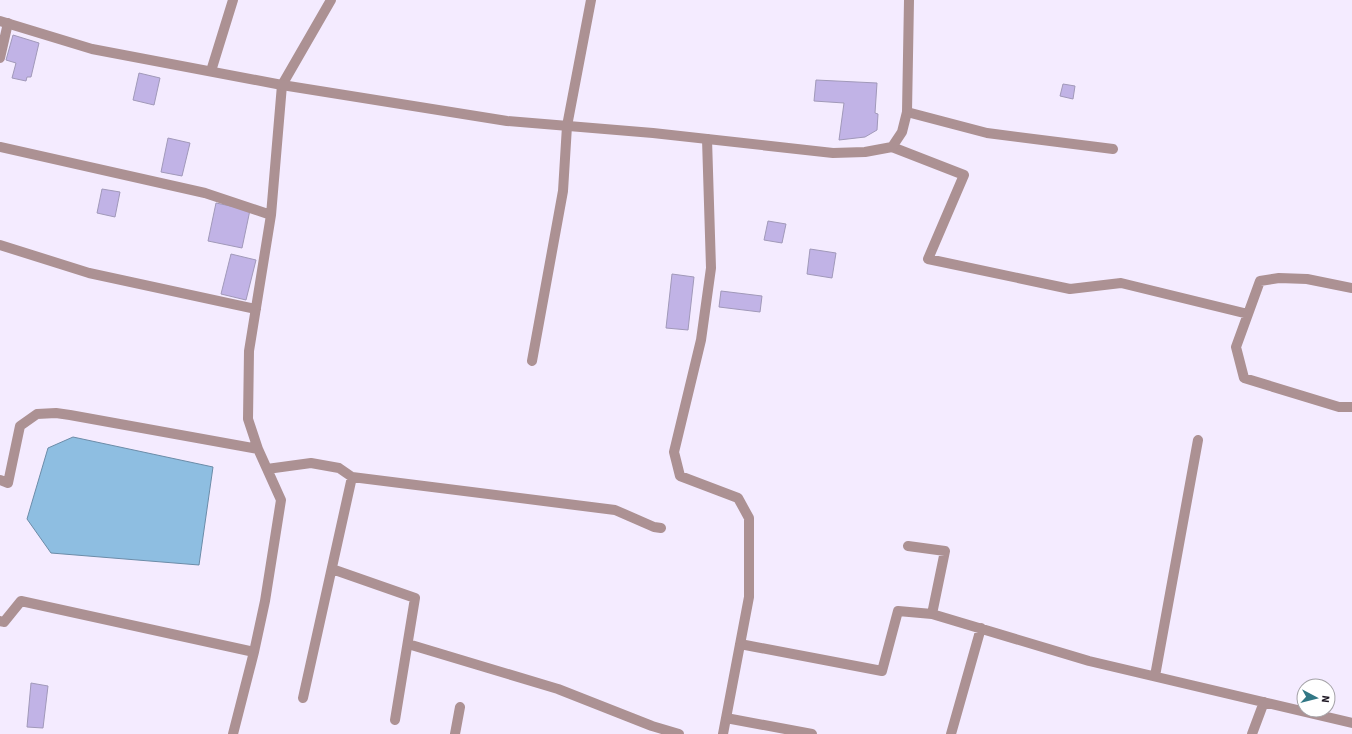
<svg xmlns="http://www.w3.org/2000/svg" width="1352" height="734" font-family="'Source Sans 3',sans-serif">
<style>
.water{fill:#8ebee1;stroke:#6c8ca8}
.building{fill:#c1b3e6;stroke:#a199b9}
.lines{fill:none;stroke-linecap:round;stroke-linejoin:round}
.minor{stroke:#ac9193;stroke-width:10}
.tertiary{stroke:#ac9193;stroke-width:10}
</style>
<rect width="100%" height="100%" fill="#f4ebff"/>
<path class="water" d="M73 437 213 467 199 565 51 553 27 519 48 448Z"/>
<path class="building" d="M13 35 39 43 31 77H27L26 81 12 78 16 63 6 60Z
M139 73 160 78 154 105 133 100Z
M816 80 877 83 875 113 878 114 877 130 865 137 839 140 844 103 814 101Z
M1063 84 1075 86 1073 99 1060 96Z
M168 138 190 143 182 176 161 172Z
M102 189 120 192 115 217 97 213Z
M216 203 250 210 242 248 208 241Z
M768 221 786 224 782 243 764 240Z
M810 249 836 253 832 278 807 274Z
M231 254 256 260 246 300 221 294Z
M672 274 694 277 688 330 666 328Z
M721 291 762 296 760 312 719 307Z
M31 683 48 686 43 728 27 727Z"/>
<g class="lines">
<path class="minor" d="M0 58 8 23
M211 71 233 0
M907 112 987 133 1113 149
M707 139 711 268 701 340 674 452 680 476 738 498 749 518V597L723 734
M0 147 205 193 271 215
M892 147 964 175 928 259 1070 289 1121 283 1248 314
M0 245 89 273 256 309
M1352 288 1307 279 1279 278 1260 281 1236 347 1244 378 1339 407H1352
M532 361 563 191 567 126 591 0
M267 469 311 463 339 468 352 477 615 510 654 527 661 528
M0 480 8 483 20 426 37 414 56 413 70 415 258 449
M908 546 945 551 932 614 1089 661 1352 723
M332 569 415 598 395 720
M0 621 4 622 21 601 254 652 265 601 281 500 258 449 248 419 249 351 271 215 282 85 331 0
M408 644 558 689 652 726 679 734
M740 644 882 671 898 611 932 614
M1155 676 1198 440
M303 698 352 477
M726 718 812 734
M233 734 254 652
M455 734 460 707
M951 734 981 628
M1252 734 1264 702"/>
<path class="tertiary" d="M0 21 92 49 282 85 507 121 653 133 833 153 865 152 892 147 902 132 907 112 909 0"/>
</g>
<g transform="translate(1316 698) rotate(97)"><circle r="19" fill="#ffffff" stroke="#a4a2a7"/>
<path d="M0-3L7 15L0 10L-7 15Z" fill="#317785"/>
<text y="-6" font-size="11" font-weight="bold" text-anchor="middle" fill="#1c1622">N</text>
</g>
</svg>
